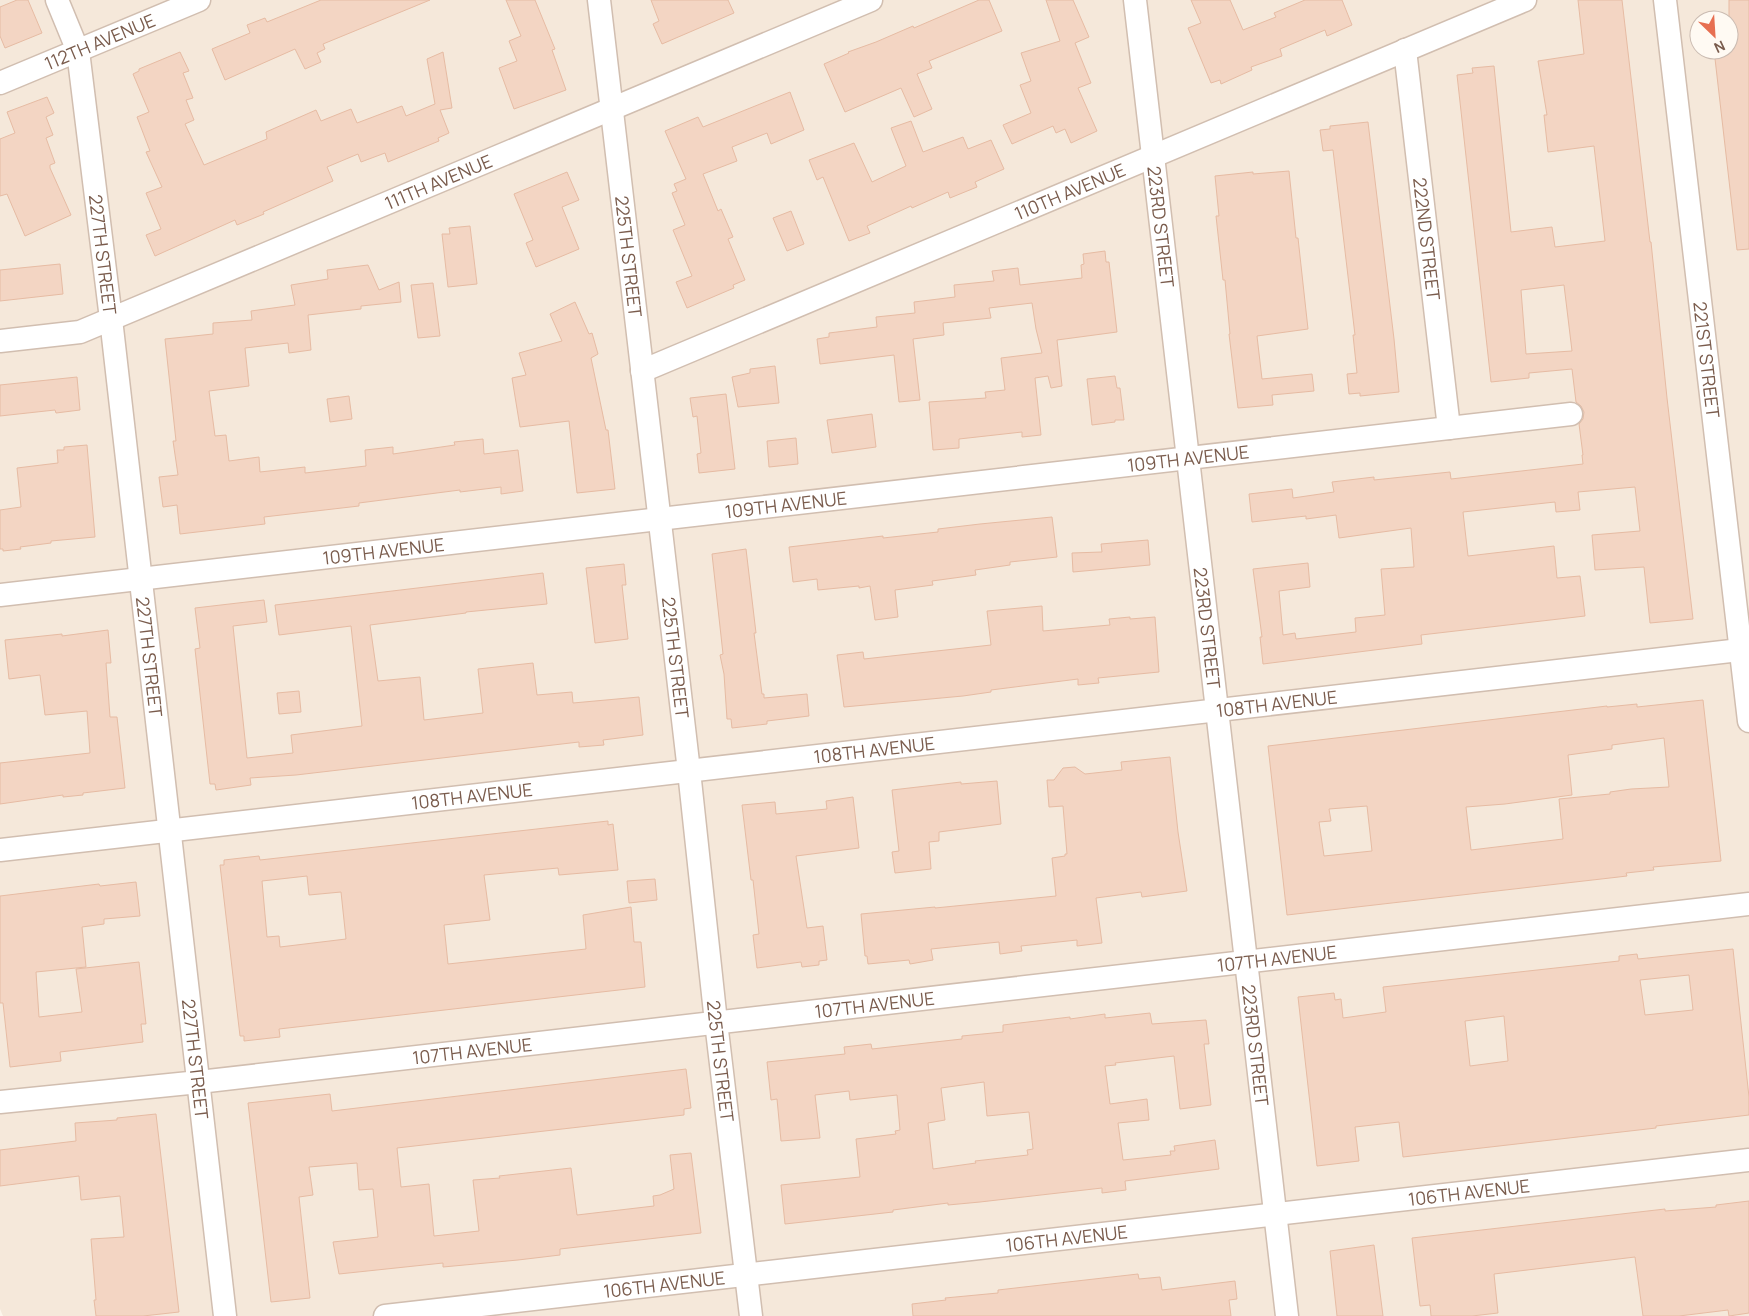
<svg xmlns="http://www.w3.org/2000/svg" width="1749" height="1316" font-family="Manrope,sans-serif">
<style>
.residential{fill:#f5e8da;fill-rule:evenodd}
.building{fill:#f3d5c3;stroke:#e6bba3;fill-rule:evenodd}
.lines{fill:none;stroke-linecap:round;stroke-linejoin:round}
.minor-casing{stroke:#d1beb0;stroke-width:25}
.minor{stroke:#fff;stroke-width:22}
.labels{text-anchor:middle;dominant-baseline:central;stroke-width:4;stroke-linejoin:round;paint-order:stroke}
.street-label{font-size:18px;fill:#7a5c4d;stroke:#fffaf3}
</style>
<rect width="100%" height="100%" fill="#fdf6ec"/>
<path class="residential" d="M0 0H1749V1316H3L0 1309ZM1699 20H1729V50H1699Z"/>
<path class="building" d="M17 0H28L42 33 5 48 0 36V7Z
M321 0H430L323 44 325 49 317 53 321 62 305 69 295 49 225 80 212 49 250 33 247 25 265 18 267 22Z
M506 0H535L555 49 552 50 566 90 514 109 499 68 517 61 509 41 521 36Z
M651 0H728L734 13 662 44 653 24 659 21Z
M979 0H989L1002 31 929 61 932 68 917 74 932 109 914 117 901 88 845 112 824 64 849 53 848 52 876 42 913 26 914 28Z
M1046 0H1073L1089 37 1075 43 1091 83 1078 88 1097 131 1071 143 1065 129 1056 133 1053 126 1012 144 1003 125 1031 113 1020 85 1031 81 1021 53 1060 41Z
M1191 0H1230L1243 30 1276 17 1274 13 1305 0H1342L1352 25 1327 36 1325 30 1280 49 1282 56 1251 67 1252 70 1221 84 1220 80 1211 83 1188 28 1201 23Z
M1578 0H1622L1650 242H1651L1667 398 1693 619 1650 623 1644 567 1595 570 1592 535 1640 531 1635 487 1578 492 1580 510 1556 512 1555 502 1463 512 1468 556 1554 546 1557 578 1580 576 1585 616 1421 635 1422 644 1263 664 1260 637H1262L1253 569 1308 563 1310 587 1279 591 1283 635 1295 633 1296 639 1356 632 1355 618 1385 615 1381 569 1414 567 1411 528 1339 538 1336 515 1306 519V516L1252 522 1249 494 1292 489 1293 498 1334 492 1332 482 1374 477V480L1450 472 1451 479 1583 464 1582 455H1583L1579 424 1583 419 1584 412 1581 406 1576 402 1572 369 1529 373V378L1491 382 1457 75 1473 73 1472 68 1494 66 1511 232 1552 227 1555 247 1605 241 1594 146 1548 152 1544 115H1547L1538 61 1584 54ZM1564 285 1572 351 1526 354 1521 290Z
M1729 0H1749V249L1737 250 1714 50H1729Z
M180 52 189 71 183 73 193 98 186 100 194 120 185 124 204 165 267 139 266 132 316 110 321 121 351 109 357 123 402 106 406 116 435 104 427 59 443 52 452 108 440 110 449 133 438 138 439 141 388 162 385 153 361 162 358 154 327 167 333 181 263 212 264 214 237 225 235 220 155 256 146 235 161 229 146 193 162 187 146 152 150 151 137 117 149 112 133 74 139 71V69Z
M790 92 804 130 771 144 767 133 732 147 737 161 703 174 718 211 721 209 733 237 728 239 745 280 733 285 734 288 687 308 676 282 692 276 673 230 685 225 672 193 677 191 674 184 686 179 665 131 698 117 703 127Z
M47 97 54 113 46 117 53 135 46 138 55 163 50 165V168L71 215 25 236 7 194 0 196V139L15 133 7 112Z
M911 121 923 152 963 137 968 149 991 140 1004 169 975 182 977 187 950 198 948 192 912 208 911 206 867 226 870 233 849 241 823 177 817 180 809 160 854 143 872 182 906 166 891 128Z
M1368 122 1394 339 1399 392 1360 396V393L1349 394 1347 374 1357 373 1353 335H1355L1333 150 1323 151 1320 130 1330 129V126Z
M1289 171 1296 238H1298L1308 329 1257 336 1262 379 1312 374 1314 391 1272 395 1273 405 1238 408 1229 334H1230L1225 280H1223L1216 216H1219L1215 176 1253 172V174Z
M567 172 579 200 562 207 579 249 536 267 526 243 533 240 514 194Z
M791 211 804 244 787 251 773 218Z
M470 226 477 284 448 287 442 234H450L449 228Z
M1105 251 1106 262H1109L1117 332 1057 340 1062 386 1051 388 1048 376 1035 378 1041 435 1022 437V432L959 439V448L933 450 929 402 986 398 985 392 1005 390 1001 358 1042 353 1036 329 1032 303 989 308 991 318 943 323 944 335 913 339 920 400 899 402 894 355 820 364 817 339 829 337V333L877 327 876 317 915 313 914 302 955 297 954 285 994 281 992 271 1018 268 1020 285 1082 278 1081 265 1084 264 1083 254Z
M60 264 63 294 0 301V270Z
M368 265 379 290 399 282 401 302 361 306V309L308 315 311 350 289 353 288 343 245 348 249 386 209 391 215 436 226 435 229 461 259 457 260 472 305 467V473L366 466 365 450 393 447V454L455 445 454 442 483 439 484 454 518 450 523 491 501 494V487L460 492V490L359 503V506L264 517 265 524 180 534 177 505 163 507 159 477 178 475 173 441H176L165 339 213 334V323L252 320 251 311 295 305 291 285 328 279 327 270Z
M433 283 440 336 418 338 411 285Z
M575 302 589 334 592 333 598 354 591 358 606 430H608L615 489 577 493 569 421 520 427 512 378 526 375 519 353 562 341 550 314Z
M775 366 779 403 738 407 732 377 750 373V369Z
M1115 376 1117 388H1120L1124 420H1115V422L1092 425 1087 379Z
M77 377 80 410 56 413 55 410 0 416V385Z
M726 394 735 469 699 473 697 454 701 453 697 416 693 417 690 398Z
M349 396 352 419 330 422 327 399Z
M872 414 876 447 832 453 827 420Z
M796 438 798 464 769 467 767 441Z
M87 445 95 537 51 541V543L20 547 21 549 3 551V549H0V510L21 507 17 468 58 463 57 450H64V447Z
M1052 517 1057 557 1010 562V565L975 570 976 575 932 581 933 585 895 590 898 617 875 620 870 586 859 588V586L818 590 817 579 793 582 789 547 883 536V538L938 532V529L980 524Z
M1148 540 1150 565 1073 572 1072 553 1102 552 1101 544Z
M746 549 756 633H754L762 694H764V698L807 694 809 716 767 721V724L732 728 731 719H727L724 674 720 655 723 654 712 554Z
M624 564 626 585H622L628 639 595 643 586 568Z
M543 573 547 604 466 612V613L370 625 378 681 420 677 424 720 483 713 478 669 533 663 537 695 572 692 573 703 639 697 643 735 603 740 604 745 579 747V742L296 775 250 778 251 785 216 790 215 784H210L195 649 200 648 195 608 264 600 267 622 233 626 247 758 293 753 291 735 362 726 351 626 279 635 275 605Z
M1042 606 1043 631 1110 625 1109 619 1130 617V619L1155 617 1159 672 1098 678 1099 683 1078 685V679L991 690V692L963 696 844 707 837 655 863 652 864 659 991 645 987 611Z
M108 630 111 663H106L110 717H117L125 788 83 793V795L63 797V795L0 804V763L90 753 87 711 45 715 40 675 9 679 5 640 62 634V636Z
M299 691 301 712 279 714 277 693Z
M1703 700 1721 861 1653 867 1654 870 1626 873 1627 876 1610 878 1287 915 1268 746 1607 706V707L1637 704V707ZM1664 738 1669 787 1631 789 1610 792V794L1559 799 1563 839 1471 850 1466 807 1505 804 1572 795 1568 755 1612 749V745ZM1367 806 1372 851 1324 856 1319 822 1331 821 1329 809Z
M1170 757 1178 832 1187 891 1142 897 1141 892 1096 898 1102 943 1077 946V940L1021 946 1022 951 1000 954 999 942 931 949 933 960 910 964 909 960 868 964 867 956H865L861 914 935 907V908L1056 896 1052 858 1065 856V854H1067L1063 806 1049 807 1047 780H1054L1063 768 1075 767 1085 774 1122 770 1121 762Z
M997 781 1001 824 939 832V841L929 842 931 869 895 873 892 852 899 851 892 790 961 782V784Z
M853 797 859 848 796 856 807 928 823 926 827 960 819 961V965L802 967 801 962 757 968 753 935 759 934 753 880H751L742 805 775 802 776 814 827 809 826 801Z
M608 821V825L613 824 618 870 559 875 558 868 484 875 490 920 444 925 448 964 586 949 583 915 631 907 634 942H641L645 987 279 1029 280 1037 244 1041V1036H240L220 865H224V860L259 856 260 860ZM307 876 309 895 341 892 346 939 280 947 279 936 267 937 262 881Z
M655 879 657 900 629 903 627 881Z
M136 882 140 916 104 919V924L82 927 86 967 36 972 39 1017 82 1012 76 969 139 962 146 1024H141L143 1042 60 1052 61 1061 10 1067 3 1003H0V896L99 884 100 886Z
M1733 949 1749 1097V1115L1656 1126V1128L1403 1157 1399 1122 1355 1127 1359 1161 1317 1166 1298 997 1334 993 1335 1000 1341 999 1343 1018 1386 1012 1383 987 1619 961V956L1637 954 1638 959ZM1689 975 1693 1010 1645 1015 1640 980ZM1504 1016 1508 1061 1470 1066 1465 1021Z
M1150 1013 1152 1024 1206 1020 1209 1044H1204L1211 1105 1180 1109 1174 1056 1115 1063 1116 1065 1105 1066 1110 1104 1147 1099 1149 1120 1118 1123 1123 1160 1171 1155 1170 1151H1175L1174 1146 1215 1140 1219 1169 1125 1181 1126 1190 1102 1193V1188L980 1202 948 1205V1203L893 1210V1212L785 1224 781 1185 860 1177 856 1139 896 1134 895 1131 900 1130 897 1095 850 1100 849 1091 815 1095 820 1138 781 1141 777 1099 771 1100 767 1062 845 1054 844 1047 871 1044 872 1049 962 1039V1036L1003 1032V1025L1070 1017V1019L1105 1014V1018ZM984 1082 987 1116 1029 1112 1033 1149 1027 1150 1028 1155 975 1161 976 1163 933 1169 928 1123 945 1120 941 1088Z
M686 1069 691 1108 684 1109V1115L397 1148 401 1187 429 1184 434 1236 479 1231 473 1180 500 1178 499 1176 571 1168 577 1215 654 1206 653 1196 660 1195 674 1189 670 1155 691 1153 701 1233 560 1249V1255L518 1260 443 1267V1263L339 1274 333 1242 378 1237 373 1189 359 1190 357 1163 309 1167 313 1195 299 1197 310 1298 271 1302 248 1103 330 1094 332 1111Z
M156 1114 179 1312 143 1316H96L94 1300H96L91 1239 124 1237 120 1196 81 1200 79 1176 0 1186V1150L76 1141 75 1123 117 1120V1118Z
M1749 1201V1313L1729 1316 1728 1310 1679 1316H1643L1635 1257 1494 1274 1498 1313 1472 1316H1431L1430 1305 1420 1306 1412 1238 1665 1209V1211L1716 1207V1205Z
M1374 1245 1383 1316H1337L1330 1251Z
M1138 1274 1139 1279 1160 1277 1162 1290 1235 1281 1237 1299 1229 1300 1231 1316H913L912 1304 946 1300 945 1298 998 1293V1290Z"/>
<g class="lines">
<defs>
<g id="minor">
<path id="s1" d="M57 0 78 51 111 319 225 1316"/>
<path id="s2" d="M599 0 689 771 716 1022 751 1316"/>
<path id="s3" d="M1135 0 1287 1316"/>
<path id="s4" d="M1665 0 1749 721"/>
<path id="s5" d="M1405 50 1449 428"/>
<path id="s6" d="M0 83 199 0"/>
<path id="s7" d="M0 341 80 332 871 0"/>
<path id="s8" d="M642 371 1525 0"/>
<path id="s9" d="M0 595 1571 414"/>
<path id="s10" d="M0 850 1749 649"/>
<path id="s11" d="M0 1102 199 1082 1749 904"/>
<path id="s12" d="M385 1316 1749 1160"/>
</g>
</defs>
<use href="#minor" class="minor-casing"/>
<use href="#minor" class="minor"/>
</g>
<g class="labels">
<g class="street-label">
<text stroke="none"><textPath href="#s6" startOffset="108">112TH AVENUE</textPath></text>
<text stroke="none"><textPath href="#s7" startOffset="469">111TH AVENUE</textPath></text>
<text stroke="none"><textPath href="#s8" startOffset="464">110TH AVENUE</textPath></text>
<text stroke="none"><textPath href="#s3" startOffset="228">223RD STREET</textPath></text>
<text stroke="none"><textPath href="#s5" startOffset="190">222ND STREET</textPath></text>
<text stroke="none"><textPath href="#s1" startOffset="260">227TH STREET</textPath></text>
<text stroke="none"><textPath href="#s2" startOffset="258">225TH STREET</textPath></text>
<text stroke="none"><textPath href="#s4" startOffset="362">221ST STREET</textPath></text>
<text stroke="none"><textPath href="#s9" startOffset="1196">109TH AVENUE</textPath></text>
<text stroke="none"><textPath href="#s9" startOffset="791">109TH AVENUE</textPath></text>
<text stroke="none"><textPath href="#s9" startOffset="386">109TH AVENUE</textPath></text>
<text stroke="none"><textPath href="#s3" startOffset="632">223RD STREET</textPath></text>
<text stroke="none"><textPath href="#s1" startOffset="665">227TH STREET</textPath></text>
<text stroke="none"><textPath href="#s2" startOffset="662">225TH STREET</textPath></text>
<text stroke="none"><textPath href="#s10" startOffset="1285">108TH AVENUE</textPath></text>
<text stroke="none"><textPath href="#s10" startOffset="880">108TH AVENUE</textPath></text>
<text stroke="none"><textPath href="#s10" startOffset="475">108TH AVENUE</textPath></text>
<text stroke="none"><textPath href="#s11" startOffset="1285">107TH AVENUE</textPath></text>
<text stroke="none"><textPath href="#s11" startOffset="880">107TH AVENUE</textPath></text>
<text stroke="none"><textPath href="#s3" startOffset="1052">223RD STREET</textPath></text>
<text stroke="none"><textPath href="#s11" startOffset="475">107TH AVENUE</textPath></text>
<text stroke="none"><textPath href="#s1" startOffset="1070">227TH STREET</textPath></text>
<text stroke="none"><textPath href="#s2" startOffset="1068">225TH STREET</textPath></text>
<text stroke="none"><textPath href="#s12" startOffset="1091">106TH AVENUE</textPath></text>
<text stroke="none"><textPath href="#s12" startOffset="686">106TH AVENUE</textPath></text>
<text stroke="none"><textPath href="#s12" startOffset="281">106TH AVENUE</textPath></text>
</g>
</g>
<g transform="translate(1714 35) rotate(155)"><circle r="24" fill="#fffaf3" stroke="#cabbb1"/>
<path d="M0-4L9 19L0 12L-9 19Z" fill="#e76f51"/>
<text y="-8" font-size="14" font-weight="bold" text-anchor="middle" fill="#7a5c4d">N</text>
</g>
</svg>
